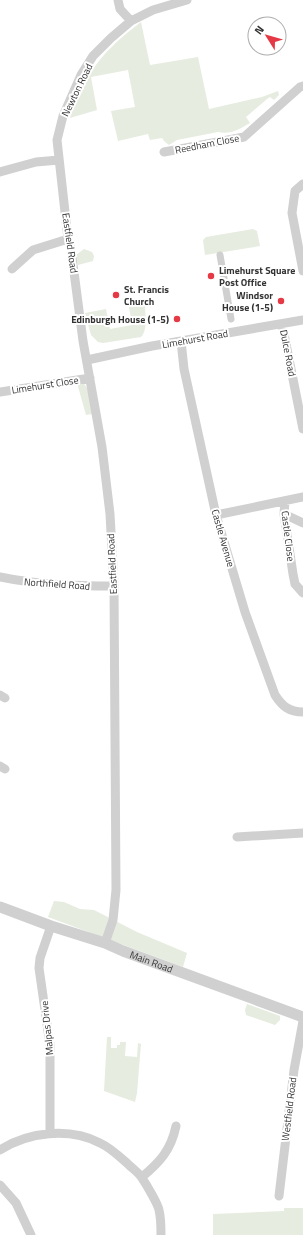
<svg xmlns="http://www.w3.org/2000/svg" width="303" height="1235" font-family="'Titillium Web',sans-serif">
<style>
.green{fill:#e6ecdf}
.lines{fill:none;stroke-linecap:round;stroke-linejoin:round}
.pedestrian{stroke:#d0d0d0;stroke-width:7}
.minor{stroke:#d0d0d0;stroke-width:9}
.tertiary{stroke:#d0d0d0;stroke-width:11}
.poi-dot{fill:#e63946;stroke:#fff;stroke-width:1.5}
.labels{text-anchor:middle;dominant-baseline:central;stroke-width:4;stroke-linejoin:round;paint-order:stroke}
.street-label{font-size:10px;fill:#333;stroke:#fff}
.poi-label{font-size:10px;font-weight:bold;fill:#333;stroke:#fff;text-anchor:start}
</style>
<rect width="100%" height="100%" fill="#fff"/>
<path class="green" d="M141 22 150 65 198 57 209 109 262 97 278 91 279 95 274 100 270 97 267 99 246 117 250 123C240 129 230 135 218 132L177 140 169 145 164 141 162 138 150 140 148 134 118 141 111 111 135 107 128 70 91 77 97 110 70 118C85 72 104 50 141 22Z
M253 229 257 231 260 246 205 255 203 240 206 237Z
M84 249 92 252 94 256 93 261 78 265 76 255Z
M145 304C145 314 148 330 141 337L103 343 98 342 91 335 85 313 106 309 110 329 132 325 129 307Z
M82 382C90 387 90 404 92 414L86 415 77 383Z
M54 901 64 902 80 909 94 910 137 932 187 953 183 967 48 917Z
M247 1004 280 1016V1020L275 1025 246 1015 245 1010Z
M107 1037H111V1048H117V1045H120V1042H126L125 1056 137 1057 138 1043 141 1044 137 1093 135 1102 104 1091Z
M284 1208H303V1235H213V1214L284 1211Z"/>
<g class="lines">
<path class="pedestrian" d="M220 255 231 319"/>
<path class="minor" d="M118 0 120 9 131 21
M164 152 244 137 300 87 303 86
M0 172 36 162 59 160
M303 184 295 191 292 213 303 271
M12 269 33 250 68 239
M282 324 303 429
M181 341 184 369 216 515 245 612 275 695C282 706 289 712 303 712
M87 360 152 346 303 320
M0 392 90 378
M285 501 284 514 293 574 295 584 303 593
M284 514 303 523
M216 515 303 497
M0 577C38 585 76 586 114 586
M0 695 5 698
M0 766 5 769
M237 837 303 833
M105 943 113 920 116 890 114 586 110 514 102 447 83 341 71 249 68 239 57 140 63 116 81 75 93 56 111 38 131 21 153 10 187 0
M50 1133V1045L39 968 40 958 51 926
M0 1150C28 1132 69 1127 100 1143 111 1148 120 1157 129 1165 133 1169 139 1173 142 1178 146 1184 158 1204 159 1210 161 1218 161 1227 161 1235
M142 1177C160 1162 171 1150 176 1126
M0 1185 16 1203 31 1235
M279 1196 294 1070 303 1021"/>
<path class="tertiary" id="s1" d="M0 907 51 926 105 943 123 951 303 1017"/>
</g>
<g class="poi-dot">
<circle cx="211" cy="276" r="4"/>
<circle cx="116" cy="295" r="4"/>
<circle cx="281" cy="301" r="4"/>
<circle cx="177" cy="319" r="4"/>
</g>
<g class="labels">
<g class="street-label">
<text transform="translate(77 90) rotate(-64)">Newton Road</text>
<text transform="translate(207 144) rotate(-11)">Reedham Close</text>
<text transform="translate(70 243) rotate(82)">Eastfield Road</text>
<text transform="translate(195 339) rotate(-10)">Limehurst Road</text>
<text transform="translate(288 353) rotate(79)">Dulce Road</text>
<text transform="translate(45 385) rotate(-9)">Limehurst Close</text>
<text transform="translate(288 536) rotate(83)">Castle Close</text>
<text transform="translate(223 538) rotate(74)">Castle Avenue</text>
<text transform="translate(112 564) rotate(-93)">Eastfield Road</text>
<text transform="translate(57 584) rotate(4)">Northfield Road</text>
<text stroke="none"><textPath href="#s1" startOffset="161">Main Road</textPath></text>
<text transform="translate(47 1028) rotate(-96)">Malpas Drive</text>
<text transform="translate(289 1109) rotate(-83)">Westfield Road</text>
</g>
<g class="poi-label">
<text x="219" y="270">Limehurst Square<tspan x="219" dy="12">Post Office</tspan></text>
<text x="124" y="289">St. Francis<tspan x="124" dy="12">Church</tspan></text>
<text x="273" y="295" text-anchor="end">Windsor<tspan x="273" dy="12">House (1-5)</tspan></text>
<text x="169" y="319" text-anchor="end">Edinburgh House (1-5)</text>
</g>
</g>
<g transform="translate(267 36) rotate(307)"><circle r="19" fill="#ffffff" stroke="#adadad"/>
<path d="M0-3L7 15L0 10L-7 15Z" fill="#e63946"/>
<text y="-6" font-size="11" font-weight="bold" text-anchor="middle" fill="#333333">N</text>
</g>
</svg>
